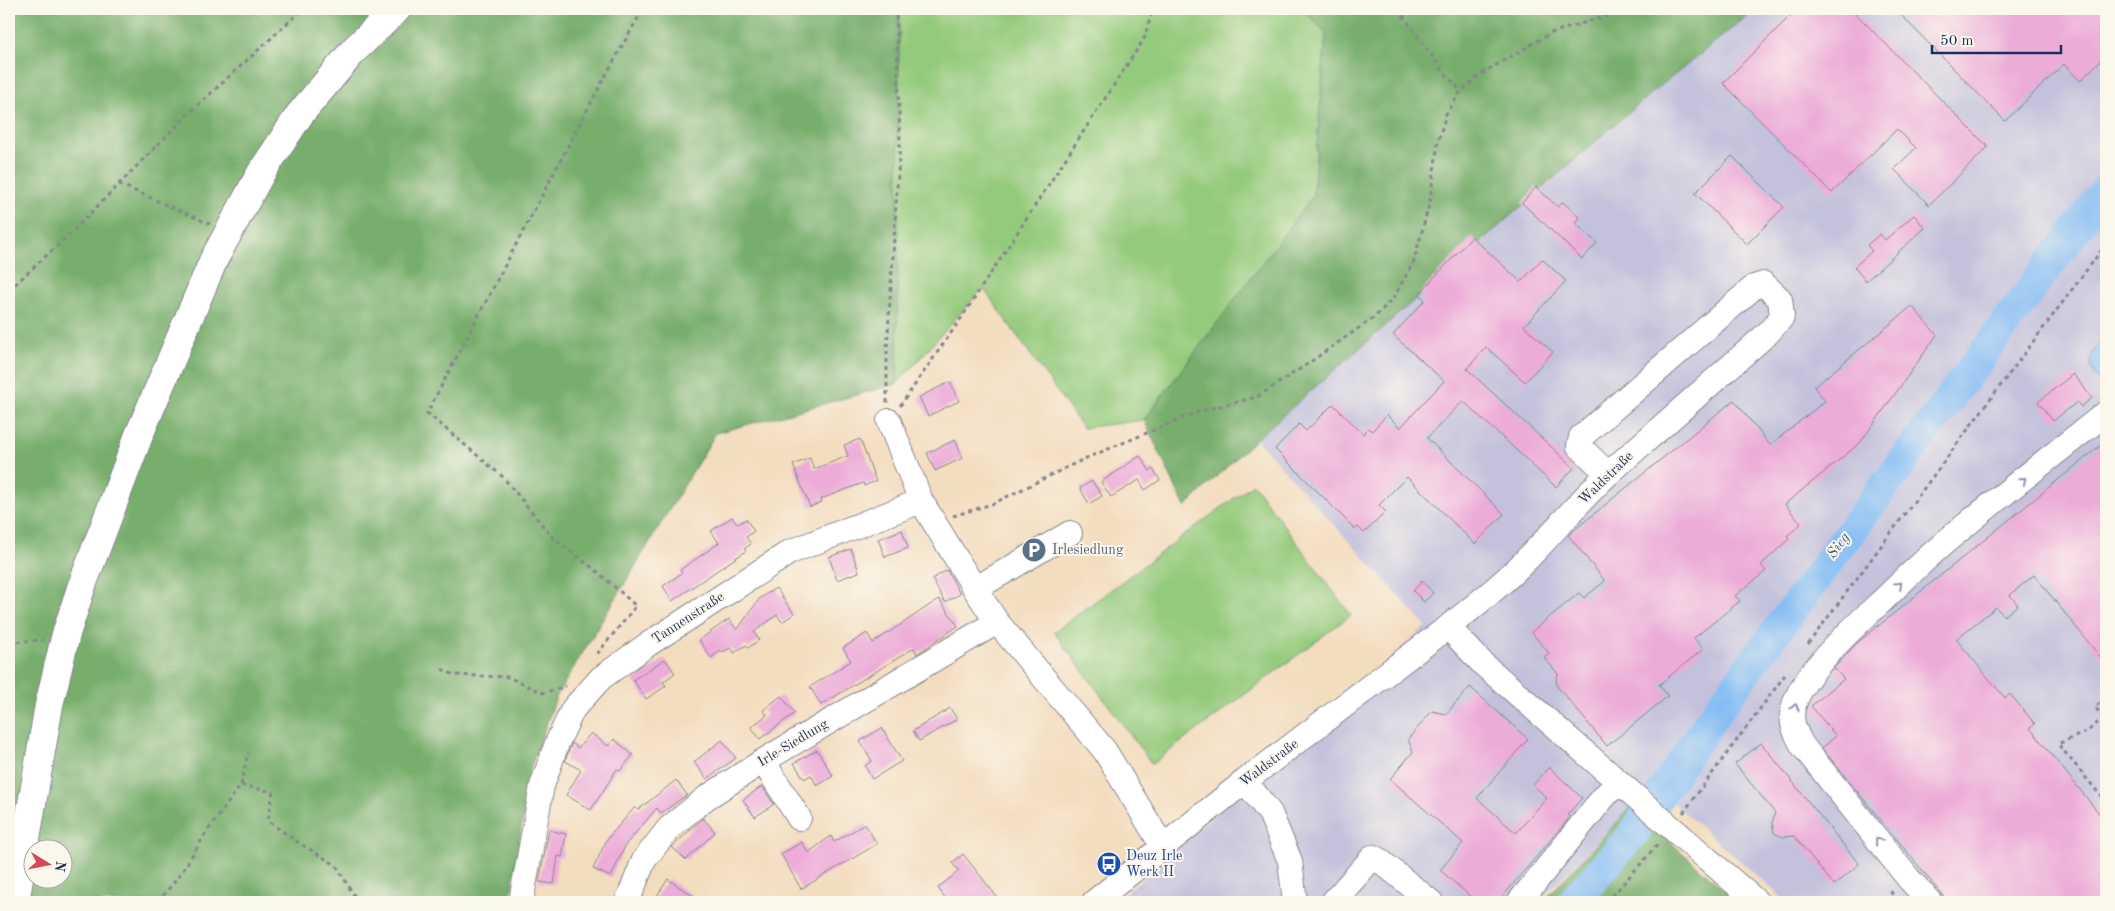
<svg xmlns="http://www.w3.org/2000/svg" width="2115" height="911" font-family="'Old Standard TT',serif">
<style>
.industrial{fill:#c3c1db}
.green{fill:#94ca7c;stroke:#587c6d}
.forest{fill:#77ae6c;stroke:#496e65;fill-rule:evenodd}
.water{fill:#83bcf4;stroke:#4f76a9}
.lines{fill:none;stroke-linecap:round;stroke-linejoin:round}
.river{stroke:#83bcf4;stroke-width:31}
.building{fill:#ecacd8}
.minor-casing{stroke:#87868e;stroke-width:26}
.major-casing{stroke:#87868e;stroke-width:30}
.path{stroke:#87868e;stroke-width:3;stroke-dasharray:4 4;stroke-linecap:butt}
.minor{stroke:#fff;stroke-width:24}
.major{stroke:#fff;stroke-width:28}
.oneway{stroke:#8d97ae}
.labels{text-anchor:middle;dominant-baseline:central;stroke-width:4;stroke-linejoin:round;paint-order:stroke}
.street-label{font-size:14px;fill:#1b2f5e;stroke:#fbf7ec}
.service-label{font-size:14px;fill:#4e5e75;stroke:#fbf7ec;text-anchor:start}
.transit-label{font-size:14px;fill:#164399;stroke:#fbf7ec;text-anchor:start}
.water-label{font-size:15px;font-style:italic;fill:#3a598b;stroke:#fbf7ec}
</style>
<rect width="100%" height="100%" fill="#fbf7ec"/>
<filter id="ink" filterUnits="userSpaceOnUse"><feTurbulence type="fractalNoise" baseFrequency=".02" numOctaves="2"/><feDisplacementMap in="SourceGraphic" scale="10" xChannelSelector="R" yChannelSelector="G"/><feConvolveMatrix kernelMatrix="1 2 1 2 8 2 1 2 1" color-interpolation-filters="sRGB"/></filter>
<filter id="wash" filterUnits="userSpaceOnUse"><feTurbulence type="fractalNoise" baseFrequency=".0096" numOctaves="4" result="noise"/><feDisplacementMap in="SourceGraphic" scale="20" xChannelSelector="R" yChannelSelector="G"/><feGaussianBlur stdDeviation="1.12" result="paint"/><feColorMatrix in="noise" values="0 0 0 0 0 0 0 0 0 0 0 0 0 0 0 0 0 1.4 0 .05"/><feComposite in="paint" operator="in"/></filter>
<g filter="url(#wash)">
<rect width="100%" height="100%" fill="#f3ddbf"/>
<path class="industrial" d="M1756 9H2106V902H1787L1655 787 1639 800 1538 902H1116L1426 626 1256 439 1630 111Z"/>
<path class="green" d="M899 9H1302L1326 33 1313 196 1144 420 1083 428 983 288 897 384Z
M1253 484 1351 615 1152 764 1054 632Z"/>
<path class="forest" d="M9 9H899L897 384 716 433 557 695 530 769 510 902H9ZM32 848H62V878H32Z
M1302 9H1756L1630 111 1256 439 1185 507 1144 420 1313 196 1326 33Z
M1631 807 1738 902H1543Z"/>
<path class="water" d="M2106 334V382H2100C2083 361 2092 353 2106 334Z"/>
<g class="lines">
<path class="river" d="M1572 902 1633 834 1716 712 2106 189"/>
</g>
<g id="blocks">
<path class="building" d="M1797 9H1851L1988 147 1929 205 1894 169 1916 148 1897 129 1832 193 1723 83Z
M1895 9H2106V55L2080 81 2064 64 2005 121Z
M1732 156 1784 207 1747 244 1695 193Z
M1536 187 1558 207 1563 202 1580 218 1575 223 1597 243 1582 259 1522 203Z
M1914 215 1925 228 1866 281 1854 267 1872 251 1867 245 1880 234 1885 240Z
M1472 237 1521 282 1542 259 1566 281 1524 326 1553 352 1525 382 1486 347 1467 369 1574 468 1556 487 1463 401 1427 438 1504 514 1475 544 1407 477 1379 505 1386 512 1364 533 1358 527 1355 529 1275 449 1299 424 1306 431 1333 404 1363 434 1368 428 1372 431 1387 415 1400 428 1444 381 1393 335 1425 300 1419 294Z
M1912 306 1937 335 1860 443 1785 504 1801 524 1787 536 1789 539 1761 565 1766 571 1735 596 1740 601 1694 638 1703 649 1659 685 1668 696 1607 746 1557 686 1556 680 1558 674 1544 657 1549 653 1531 632 1579 593 1584 598 1605 581 1568 535 1734 400 1770 445 1825 401 1814 387Z
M2073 374 2092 398 2081 407 2077 402 2053 421 2038 402Z
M950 382 959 401 928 416 919 397Z
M860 439 876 481 864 486 863 483 821 499 822 502 810 507 793 465 810 458 814 469 848 456 844 445Z
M955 440 963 458 935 471 927 453Z
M2106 441V664L2034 575 2010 595 2018 605 2004 616 1996 607 1956 639 2005 698 2010 694 2035 724 2030 728 2106 822V902H1948L1822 748 1836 736 1811 706 1844 679 1834 668 1856 644Z
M1140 456 1150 471 1153 469 1160 480 1145 490 1139 480 1111 497 1101 482Z
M1092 481 1102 496 1089 504 1080 488Z
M732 517 738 524 746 519 754 531 746 537 751 544 744 549 746 551 672 601 663 586 682 573 680 570 719 543 711 531Z
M902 530 908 548 885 557 878 539Z
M851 549 859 572 837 580 829 557Z
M947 570 960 594 945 602 932 579Z
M1422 581 1433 593 1424 602 1413 591Z
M776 588 794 614 782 622 777 615 754 632 759 640 748 648 746 645 734 653 731 648 723 652 721 650 711 658 699 640 729 619 737 630 760 598Z
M939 599 958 626 917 654 914 648 821 705 810 687 851 661 843 648 867 633 873 643Z
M665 659 675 673 663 682 666 686 646 699 633 680Z
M1470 687 1528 739 1477 798 1516 833 1547 798 1533 785 1549 767 1582 798 1567 815 1570 817 1498 902H1477L1440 870 1463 843 1390 779 1413 752 1408 739 1432 711 1446 714Z
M781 696 795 713 760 739 751 727 767 715 763 710Z
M950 708 957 719 919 741 913 731Z
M882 728 902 761 872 779 865 766 872 761 860 741Z
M591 733 608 746 614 739 633 755 620 771 617 769 591 810 566 795 581 770 565 761 572 743 578 748Z
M722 740 736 758 707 779 694 762Z
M1761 743 1859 864 1834 885 1794 836 1783 837 1774 833 1772 823 1775 813 1735 764Z
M817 750 833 776 817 786 811 775 804 779 794 763Z
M676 780 687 795 661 813 657 808 626 844 611 877 593 869 607 839 635 807 638 810Z
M762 786 774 804 755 817 743 800Z
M703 818 715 832 686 860 672 847Z
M865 824 877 844 801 889 781 854 802 842 808 853 831 836 834 842Z
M549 830 566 834 562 857 558 856 554 884 539 882Z
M963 854 1001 902H948L938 888 959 871 952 863Z
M668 879 678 886 703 902H653Z"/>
</g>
</g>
<g filter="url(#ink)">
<use href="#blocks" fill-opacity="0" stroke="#87868e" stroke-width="1"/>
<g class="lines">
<defs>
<path id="minor" d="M889 421 921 501 975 589 997 622 1105 751 1163 847
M975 589 1070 533
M1448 627C1473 607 1498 588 1521 565 1551 536 1577 503 1608 474L1768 333 1782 317 1780 299 1764 284 1754 287 1581 437 1579 446 1608 474
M763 761 799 818
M1245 781 1270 813 1290 861 1295 902
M521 902 542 786 557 743 573 709 601 678 647 645 790 552 921 501
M627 902 644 860 669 828 706 798 763 761 997 622
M1094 902 1245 781 1448 627 1484 665 1757 902
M1333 902 1373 857 1378 859 1431 902
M1519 902 1603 798 1618 782
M1930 902 1909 879 1802 745C1796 733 1790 723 1793 709 1800 675 1856 625 1882 601 1902 582 1922 562 1943 544 1996 499 2052 456 2106 413"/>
<path id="major" d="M15 902 49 705 66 634 81 588 139 435 214 259 261 173 300 114 355 49 397 9"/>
</defs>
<use href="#minor" class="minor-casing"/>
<use href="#major" class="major-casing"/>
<path class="path" d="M1398 9 1442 70 1461 91
M119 184 210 224
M9 290 72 232 187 115 303 9
M887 403V349L900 142 896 9
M900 406 962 317 1144 39 1153 9
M953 516 992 504 1084 459 1200 411 1257 397 1306 365 1376 316 1394 297 1414 261 1430 201 1438 142 1446 114 1461 91 1481 74 1551 33 1630 9
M9 642 43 640
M1808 644 2106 244
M597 654 636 606 598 572 553 538 503 477 427 413 603 80 643 9
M442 669 454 675 508 677 543 693 566 686
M2106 698 2095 707 2106 720
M2104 717 2088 731 2058 744 2106 802
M241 785 273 792 268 821 299 843 336 865 358 902
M1683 813 1785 675
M1891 891 1894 902
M158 902 182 872 206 833 241 785 248 752
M1607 902 1659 843"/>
<use href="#minor" class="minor"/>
<use href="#major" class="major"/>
</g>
<defs><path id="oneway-chevron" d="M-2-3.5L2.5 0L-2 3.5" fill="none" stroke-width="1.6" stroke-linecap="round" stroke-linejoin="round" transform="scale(1.25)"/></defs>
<g class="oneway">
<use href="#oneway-chevron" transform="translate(2023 480) rotate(-39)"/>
<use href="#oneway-chevron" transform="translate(1899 585) rotate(-43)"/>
<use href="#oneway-chevron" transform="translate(1795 707) rotate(-76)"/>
<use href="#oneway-chevron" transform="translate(1878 841) rotate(-129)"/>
</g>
</g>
<defs>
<symbol id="parking-disc" viewBox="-11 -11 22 22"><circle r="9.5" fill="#5c6f8a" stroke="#fbf7ec"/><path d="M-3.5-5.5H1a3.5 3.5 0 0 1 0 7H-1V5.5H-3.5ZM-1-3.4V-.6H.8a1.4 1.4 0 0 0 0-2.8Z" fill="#fff"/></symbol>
<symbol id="bus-disc" viewBox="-11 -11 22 22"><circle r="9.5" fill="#1a4fb4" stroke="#fbf7ec"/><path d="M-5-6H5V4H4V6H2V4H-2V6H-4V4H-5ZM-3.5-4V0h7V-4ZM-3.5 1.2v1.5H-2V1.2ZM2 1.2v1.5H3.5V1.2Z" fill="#fff"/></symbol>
</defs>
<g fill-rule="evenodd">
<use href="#parking-disc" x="1020" y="536" width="28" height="28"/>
<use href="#bus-disc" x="1095" y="850" width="28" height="28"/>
</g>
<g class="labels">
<g class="street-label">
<text transform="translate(1606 478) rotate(-44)">Waldstraße</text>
<text transform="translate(688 618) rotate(-33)">Tannenstraße</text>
<text transform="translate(793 743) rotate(-31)">Irle-Siedlung</text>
<text transform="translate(1269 763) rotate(-37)">Waldstraße</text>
</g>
<g class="service-label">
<text x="1052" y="550">Irlesiedlung</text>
</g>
<g class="transit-label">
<text x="1126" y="856">Deuz Irle<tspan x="1126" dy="16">Werk II</tspan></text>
</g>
<g class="water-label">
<text transform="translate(1839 546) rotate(-53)">Sieg</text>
</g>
</g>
<rect width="2115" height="911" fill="none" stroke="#fbf7ec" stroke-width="30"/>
<g transform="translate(48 864) rotate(100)"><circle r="24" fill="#fbf7ec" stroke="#a1a7b3"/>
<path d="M0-4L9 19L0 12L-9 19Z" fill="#d1495b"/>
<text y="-8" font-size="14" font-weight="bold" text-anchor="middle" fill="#1b2f5e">N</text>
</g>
<path d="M1932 45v8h129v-8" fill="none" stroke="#1b2f5e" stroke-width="2.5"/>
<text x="1940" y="45" font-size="15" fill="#1b2f5e" stroke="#fbf7ec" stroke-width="4" paint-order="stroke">50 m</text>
</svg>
